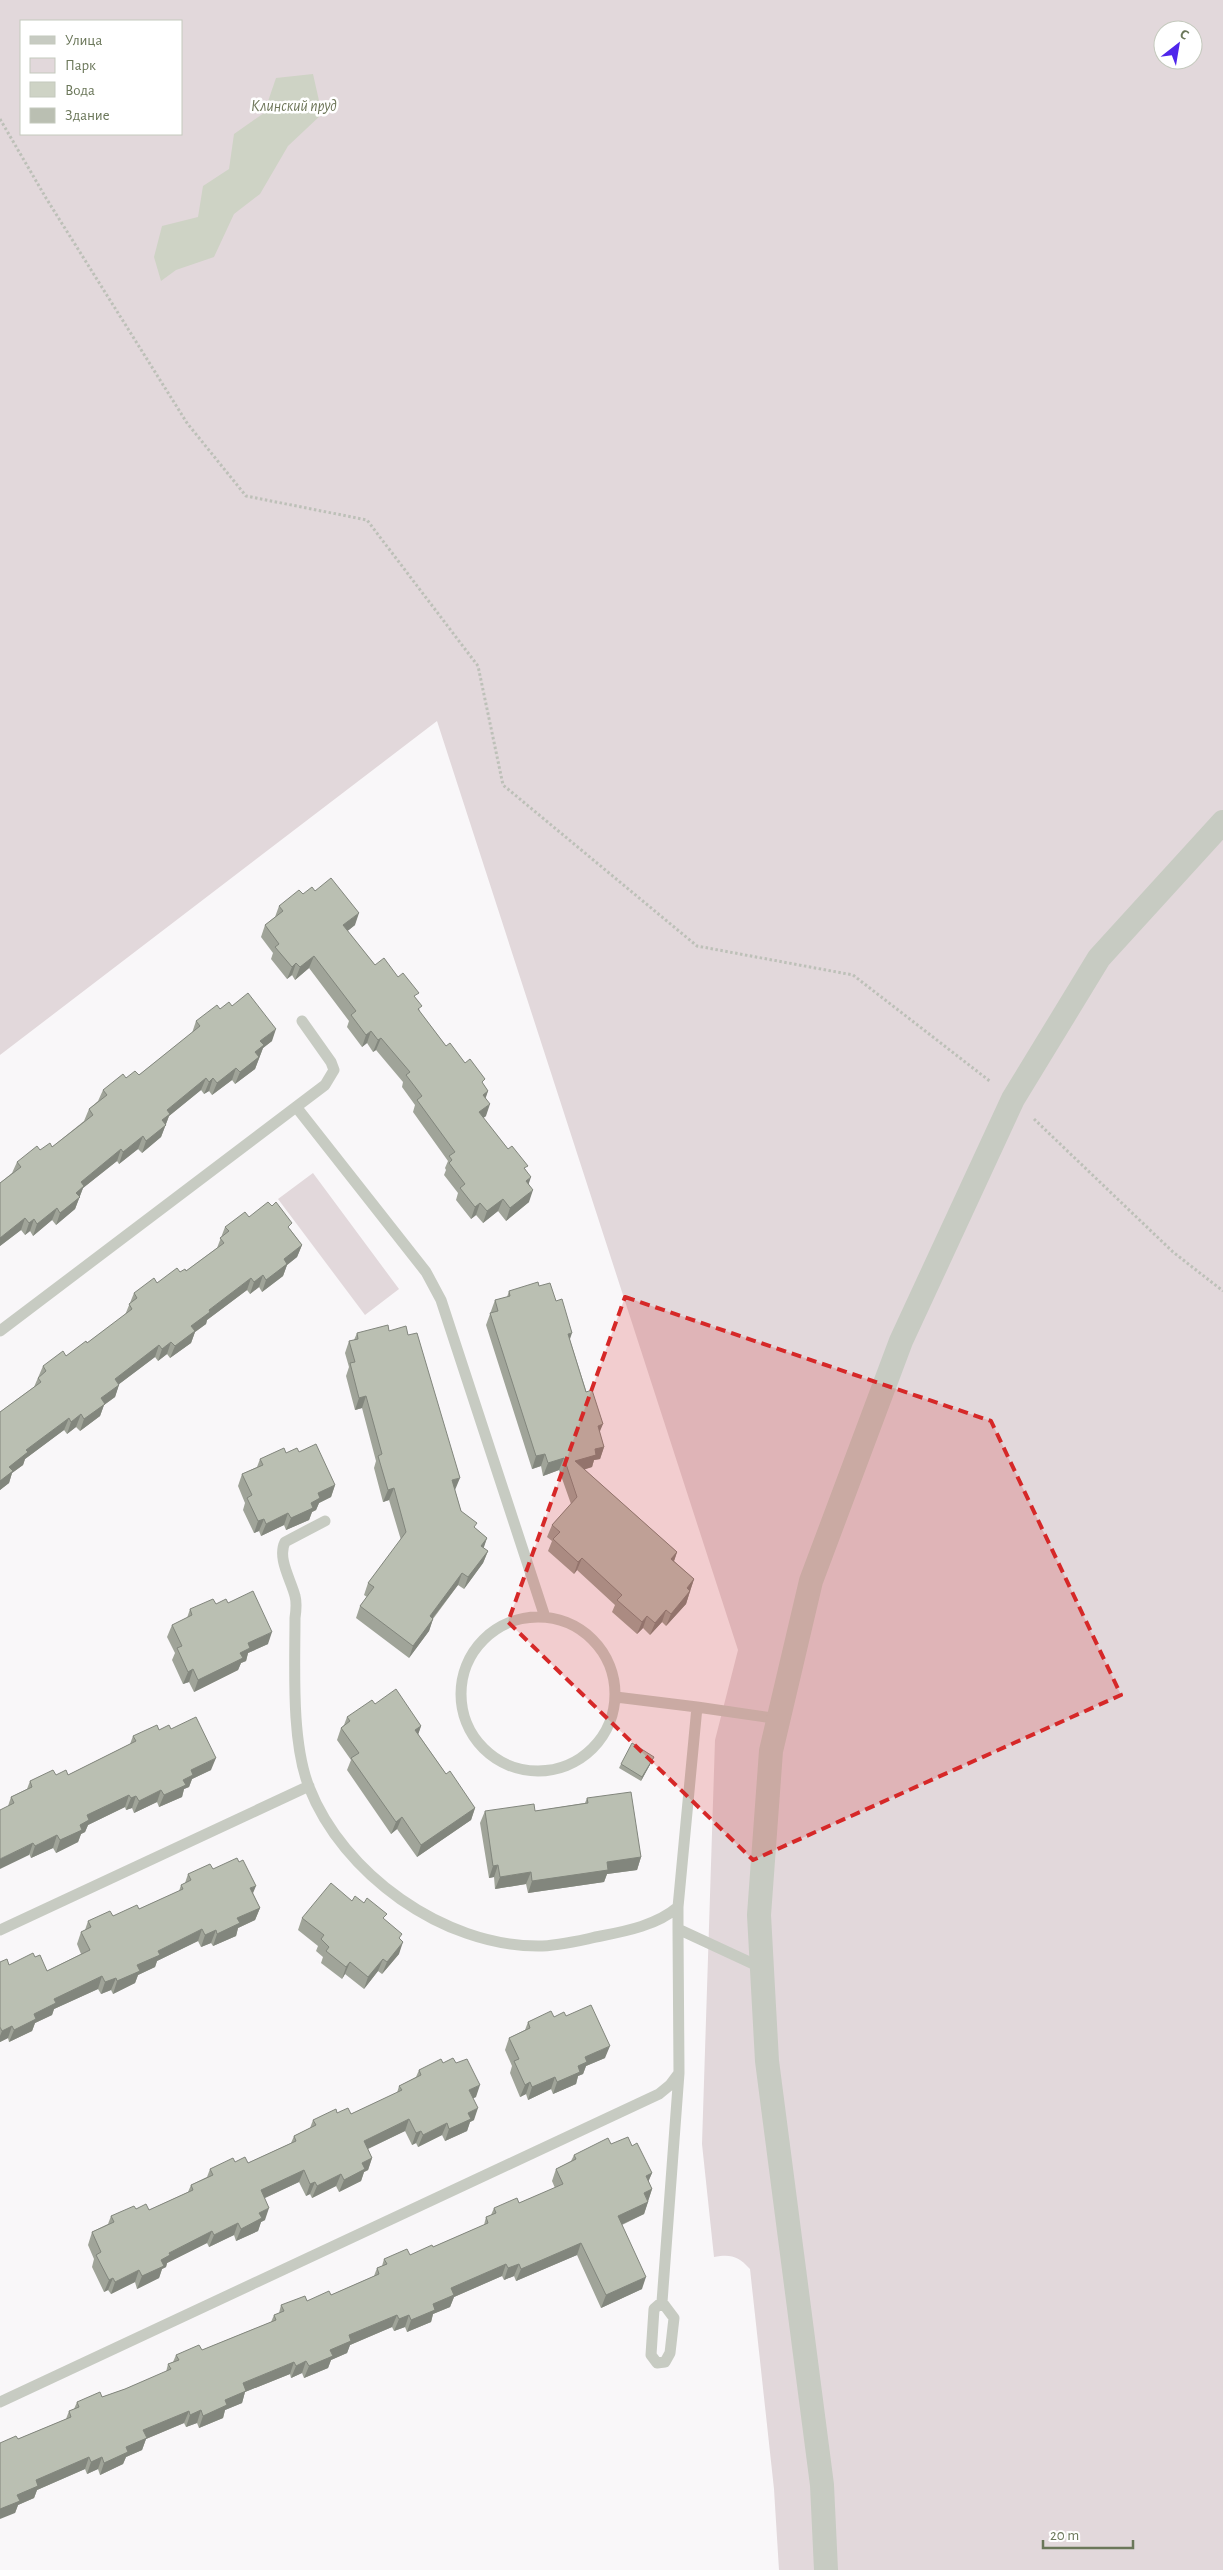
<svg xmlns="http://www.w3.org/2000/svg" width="1223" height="2570" font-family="'Alegreya Sans',sans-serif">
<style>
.green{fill:#e2d8db;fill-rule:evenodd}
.water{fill:#ced3c5}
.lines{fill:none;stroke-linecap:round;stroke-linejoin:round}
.path{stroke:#bdc0b8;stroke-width:3;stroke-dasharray:2.5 2.5;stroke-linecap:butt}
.service{stroke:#c7cbc2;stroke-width:11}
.minor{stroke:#c7cbc2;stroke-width:24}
.wall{fill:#a0a499}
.shaded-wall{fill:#82867d}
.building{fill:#babfb2;stroke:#82867d}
.marked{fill:#d62828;fill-opacity:0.2;stroke:#d62828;stroke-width:4;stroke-dasharray:10 6;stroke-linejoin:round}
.labels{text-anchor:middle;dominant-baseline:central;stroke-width:5;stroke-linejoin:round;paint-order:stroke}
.water-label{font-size:16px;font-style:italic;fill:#6e7659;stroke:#fff}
</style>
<rect width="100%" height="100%" fill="#f9f7f9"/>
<path class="green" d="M0 0H1223V2570H779L774 2489 750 2269C738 2256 731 2254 714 2257L702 2144 715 1740 738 1650 437 721 0 1055ZM21 21H181V134H21ZM1163 30H1193V60H1163Z
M313 1173 399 1289 365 1315 278 1199Z"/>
<path class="water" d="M313 74 322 114 288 146 260 194 234 214 214 257 176 270 161 281 154 257 162 226 198 217 203 186 229 169 234 134 264 113 276 78Z"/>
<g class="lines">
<path class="path" d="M0 119 46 198 187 423 246 496 367 520 478 666 503 785 697 946 853 975 991 1082
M1034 1119 1173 1252 1223 1291"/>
<path class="service" d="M297 1108 426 1272 441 1300 545 1617
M0 1331 325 1085 334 1070 331 1062 302 1021
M325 1521 285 1542C277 1558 291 1580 295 1596 297 1603 296 1611 295 1618 295 1668 291 1741 309 1787 343 1874 443 1946 538 1946 559 1946 581 1940 601 1936 627 1931 657 1925 678 1907
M461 1694a77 77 0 1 1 154 0a77 77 0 1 1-154 0Z
M616 1697 697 1707 678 1907V1929L762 1968
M697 1707 779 1719
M0 1930 309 1786
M662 2302 674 2318 670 2353 665 2362 657 2363 651 2355 654 2309 662 2302 679 2073 678 1929
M0 2402 659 2094 670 2085 679 2073"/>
<path class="minor" d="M826 2570 822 2485 767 2061 759 1915 771 1751 811 1581 901 1341 1013 1099 1099 958 1223 822"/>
</g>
<path class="wall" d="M315 891 355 925 347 931 375 965 398 977 417 1000 420 1012 446 1046 465 1063 483 1084 488 1091 485 1098 486 1116 483 1118 508 1149 526 1170 529 1184V1202L506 1221 498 1211 483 1223 476 1215 471 1219 456 1200 458 1193 444 1175 446 1170 445 1168 448 1161 413 1112 415 1105 402 1087 403 1082 376 1050 373 1052 367 1043 362 1047 347 1027 349 1021 309 968 295 980 292 975 287 979 271 959 273 953 261 937 265 925 275 917 279 906 303 894Z
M232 1006 272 1041 263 1048 255 1069 235 1084 232 1080 212 1095 209 1091 204 1094 201 1090 169 1116 161 1137 142 1153 138 1149 119 1164 117 1161 83 1188 75 1209 56 1225 52 1220 33 1236 30 1231 25 1235 21 1230 0 1246V1183L12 1173 17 1162 40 1150 52 1147 84 1121 89 1109 98 1101 103 1090 126 1078 139 1075 192 1033 196 1021 220 1009Z
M249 1217 290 1229 302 1245 297 1257 287 1265 283 1276 262 1292 259 1287 250 1294 247 1290 207 1320 206 1324 195 1332 191 1343 170 1358 167 1354 158 1361 155 1357 119 1384 115 1397 104 1405 100 1416 80 1431 76 1427 67 1434 64 1430 25 1459 23 1465 12 1473 9 1483 0 1490V1412L34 1387 43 1366 66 1356 87 1343 125 1315 134 1293 180 1272 186 1271 217 1248 225 1227Z
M539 1286 556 1301 570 1340 604 1447 600 1459 594 1460 592 1467 584 1469 677 1552 674 1561 694 1579 686 1604 666 1626 662 1622 650 1635 643 1628 637 1634 612 1612 615 1605 577 1570 574 1574 548 1551 552 1541 547 1537 552 1525 571 1504 559 1470 543 1476 541 1466 532 1469 486 1325 495 1300 507 1297 509 1291Z
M389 1331 455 1490 461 1511 475 1528 487 1538 483 1548 488 1551 483 1563 464 1589 458 1585 433 1619 429 1631 409 1658 356 1618 360 1606 367 1597 364 1595 368 1583 401 1540 389 1500 383 1502 374 1468 376 1461 362 1408 355 1410 346 1376 349 1367 345 1353 349 1341 354 1340 357 1333Z
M299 1452 335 1485 331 1497 319 1503 316 1510 312 1512 309 1520 286 1530 284 1525 261 1536 259 1531 254 1533 243 1510 245 1503 238 1486 242 1474 257 1467 260 1459 286 1453Z
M228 1603 268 1644 248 1653 246 1661 241 1663 238 1670 194 1692 189 1682 183 1684 172 1660 175 1653 167 1637 172 1625 187 1618 190 1609 216 1604Z
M375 1704 421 1726 418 1734 446 1774 475 1808 471 1820 417 1857 397 1829 391 1834 347 1770 351 1760 337 1740 341 1728 344 1725 347 1717Z
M171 1729 211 1770 192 1779 189 1787 184 1789 182 1797 159 1807 157 1802 134 1813 132 1808 126 1810 125 1807 88 1825 85 1832 81 1834 78 1842 56 1853 53 1848 31 1858 8 1806 11 1797 27 1789 30 1781 56 1775H68L130 1744 133 1736 159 1730Z
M652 1761 641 1781 619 1768 621 1764Z
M587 1798 641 1857 637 1870 607 1874 604 1882 528 1893 526 1884 495 1889 494 1877 489 1878 480 1823 485 1811H535L585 1803Z
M213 1869 253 1893 260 1908 255 1920 238 1928 236 1936 213 1946 211 1943 201 1947 198 1941 157 1961 155 1967 138 1975 135 1983 113 1994 111 1990 101 1994 98 1989 54 2009 52 2015 35 2023 32 2031 9 2042 8 2038 0 2042V1962L9 1965 35 1957 47 1971 81 1954 77 1944 81 1932 85 1930 88 1921 113 1916 139 1909 179 1891 181 1885 185 1883 188 1874Z
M352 1901 385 1920 400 1940 399 1954 382 1974 378 1971 364 1989 345 1974 342 1979 321 1963 323 1957 316 1951 318 1946 298 1930 302 1918Z
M566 2016 605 2058 586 2066 583 2074 578 2076 576 2084 553 2094 551 2089 528 2100 526 2094 520 2097 510 2073 512 2066 505 2050 509 2038 525 2030 528 2022 554 2017Z
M443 2063 476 2097 473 2098 474 2120 470 2122 467 2131 445 2141 442 2135 418 2147 416 2143 412 2145 405 2131 368 2149 372 2158 368 2170 364 2172 361 2181 339 2192 336 2186 312 2198 310 2194 306 2196 299 2182 265 2198V2220L261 2222 258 2231 236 2241 234 2235 209 2247 207 2243 167 2263 166 2267 162 2269 159 2278 137 2289 135 2282 111 2294 108 2290 104 2292 92 2267 94 2259 88 2245 92 2232 108 2224 111 2216 136 2209 149 2210 188 2192 191 2185 207 2177 210 2169 235 2162 248 2163 291 2143 294 2136 310 2128 313 2120 337 2113 351 2114 397 2093 399 2086 416 2077 419 2070Z
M611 2144 632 2146 652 2173 648 2181 652 2189 644 2214 622 2225 642 2289 601 2308 577 2255 516 2281 514 2276 504 2280 502 2276 454 2297 450 2307 433 2314 431 2322 407 2332 405 2327 394 2331 392 2327 350 2345 347 2353 331 2360 328 2368 304 2378 302 2373 291 2378 290 2374 245 2392 242 2403 225 2410 223 2418 199 2428 197 2423 186 2427 184 2423 146 2439 142 2450 126 2457 123 2464 100 2475 98 2469 87 2474 85 2469 37 2490 34 2498 18 2505 15 2513 18 2439 66 2419 69 2411 74 2409 77 2402 102 2397 125 2389 166 2372 168 2364 173 2362 176 2355 202 2350 271 2322 274 2315 279 2313 281 2305 307 2301 331 2295 374 2276 377 2268 382 2266 384 2259 410 2255 433 2247 484 2225 486 2217 491 2215 494 2208 519 2203 555 2188 552 2181 556 2169 571 2161 574 2155Z"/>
<path class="shaded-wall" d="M359 913 355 925 339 938 343 925Z
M314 956 309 968 295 980 300 967Z
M296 963 292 975 287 979 292 967Z
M276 1029 272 1041 263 1048 255 1069 235 1084 240 1072 260 1041Z
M371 1031 367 1043 362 1047 366 1035Z
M381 1038 376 1050 373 1052 378 1040Z
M236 1068 232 1080 212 1095 217 1083Z
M206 1078 201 1090 169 1116 161 1137 142 1153 146 1141 167 1110Z
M213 1078 209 1091 204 1094 209 1082Z
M488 1091 484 1103 483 1095Z
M490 1104 486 1116 475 1124 479 1112Z
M143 1136 138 1149 119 1164 123 1152Z
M121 1149 117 1161 83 1188 75 1209 56 1225 60 1213 81 1182Z
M531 1177 527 1189 526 1181Z
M533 1190 529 1202 506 1221 510 1208Z
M503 1199 498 1211 483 1223 487 1211Z
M480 1203 476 1215 471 1219 475 1207Z
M57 1208 52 1220 33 1236 37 1224Z
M25 1218 21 1230 0 1246V1238Z
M34 1219 30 1231 25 1235 29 1223Z
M302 1245 297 1257 287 1265 283 1276 262 1292 266 1280 284 1259Z
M263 1275 259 1287 250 1294 254 1282Z
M251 1278 247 1290 207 1320 206 1324 195 1332 191 1343 170 1358 175 1346 191 1326 209 1310Z
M572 1333 568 1345V1334Z
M171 1342 167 1354 158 1361 162 1349Z
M159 1345 155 1357 110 1391 115 1379Z
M119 1385 115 1397 104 1405 100 1416 80 1431 84 1419 101 1398Z
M366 1396 362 1408 355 1410 359 1398Z
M81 1414 76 1427 67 1434 71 1422Z
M69 1418 64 1430 25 1459 23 1465 12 1473 9 1483 0 1490V1481L9 1467 26 1450Z
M603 1424 598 1436V1426Z
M604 1447 600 1459 594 1460 592 1467 571 1474 575 1461 595 1449Z
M545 1454 541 1466 532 1469 536 1456Z
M564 1458 559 1470 543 1476 548 1463Z
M460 1478 455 1490 448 1492 452 1480Z
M335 1485 331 1497 319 1503 316 1510 312 1512 309 1520 286 1530 291 1518 311 1503 318 1493Z
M394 1488 389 1500 383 1502 388 1490Z
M288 1513 284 1525 261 1536 266 1524Z
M264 1519 259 1531 254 1533 258 1521Z
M487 1538 483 1550 481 1546Z
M488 1551 483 1563 464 1589 468 1577Z
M677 1552 673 1564 671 1559Z
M582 1558 577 1570 574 1574 578 1562Z
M462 1573 458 1585 425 1628 430 1616Z
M694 1579 690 1591 687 1588Z
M690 1591 686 1604 666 1626 671 1614Z
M666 1610 662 1622 650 1635 655 1623Z
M647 1616 643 1628 637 1634 642 1622Z
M433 1619 429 1631 409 1658 413 1646Z
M272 1632 268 1644 248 1653 246 1661 241 1663 238 1670 194 1692 198 1680 240 1653 248 1643Z
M193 1669 189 1682 183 1684 188 1672Z
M421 1726 417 1738 415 1730Z
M654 1757 652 1761 641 1781 642 1777Z
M216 1758 211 1770 192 1779 189 1787 184 1789 182 1797 159 1807 164 1795 183 1780 191 1770Z
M161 1790 157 1802 134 1813 139 1801Z
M129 1795 125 1807 88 1825 85 1832 81 1834 78 1842 56 1853 60 1840 80 1825 87 1815Z
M136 1796 132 1808 126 1810 131 1798Z
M475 1808 471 1820 417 1857 421 1845Z
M402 1817 397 1829 391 1834 396 1822Z
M57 1835 53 1848 31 1858 35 1846Z
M33 1843 29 1855 0 1869V1859Z
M641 1857 637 1870 607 1874 604 1882 528 1893 532 1881 607 1862Z
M498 1865 494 1877 489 1878 493 1866Z
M531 1872 526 1884 495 1889 500 1877Z
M256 1886 251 1898 250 1888Z
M260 1908 255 1920 238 1928 236 1936 213 1946 217 1934 237 1918Z
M202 1929 198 1941 157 1961 155 1967 138 1975 135 1983 113 1994 117 1981 137 1965 158 1951Z
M216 1930 211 1943 201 1947 205 1935Z
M403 1942 399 1954 382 1974 387 1962Z
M383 1959 378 1971 364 1989 368 1977Z
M350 1962 345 1974 342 1979 346 1967Z
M102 1976 98 1989 54 2009 52 2015 35 2023 32 2031 9 2042 14 2030 34 2014 54 1999Z
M116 1978 111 1990 101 1994 105 1982Z
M12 2026 8 2038 0 2042V2036L2 2031Z
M610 2046 605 2058 586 2066 583 2074 578 2076 576 2084 553 2094 557 2082 578 2066 585 2057Z
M555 2077 551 2089 528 2100 532 2087Z
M530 2082 526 2094 520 2097 525 2085Z
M480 2085 476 2097 465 2102 469 2090Z
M478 2108 474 2120 470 2122 467 2131 445 2141 449 2129 468 2113Z
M409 2119 405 2131 359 2153 364 2141Z
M447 2123 442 2135 418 2147 423 2135Z
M421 2131 416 2143 412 2145 416 2133Z
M372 2158 368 2170 364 2172 361 2181 339 2192 344 2180 362 2163Z
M304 2170 299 2182 256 2202 261 2190Z
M652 2173 647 2185 646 2176Z
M341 2174 336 2186 312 2198 317 2186Z
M315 2182 310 2194 306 2196 310 2184Z
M652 2189 648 2201 644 2193Z
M648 2202 644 2214 614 2228 618 2216Z
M269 2208 265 2220 261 2222 258 2231 236 2241 241 2229 259 2213Z
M238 2223 234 2235 209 2247 214 2235Z
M212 2231 207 2243 167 2263 166 2267 162 2269 159 2278 137 2289 142 2276 169 2253Z
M581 2243 577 2255 516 2281 521 2269Z
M506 2264 502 2276 454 2297 450 2307 433 2314 431 2322 407 2332 411 2320 433 2304 451 2288Z
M519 2264 514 2276 504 2280 508 2268Z
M139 2270 135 2282 111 2294 115 2282Z
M646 2277 642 2289 601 2308 606 2295Z
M113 2278 108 2290 104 2292 109 2280Z
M397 2315 392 2327 350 2345 347 2353 331 2360 328 2368 304 2378 309 2366 349 2335Z
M409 2315 405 2327 394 2331 399 2319Z
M306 2361 302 2373 291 2378 296 2366Z
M294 2362 290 2374 245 2392 242 2403 225 2410 223 2418 199 2428 203 2416 225 2400 243 2383Z
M201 2410 197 2423 186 2427 190 2415Z
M189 2411 184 2423 146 2439 142 2450 126 2457 123 2464 100 2475 104 2463 126 2447 143 2430Z
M89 2457 85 2469 37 2490 34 2498 18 2505 15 2513 0 2519V2509L36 2480Z
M102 2457 98 2469 87 2474 91 2462Z"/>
<path class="building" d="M331 878 359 913 343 925 375 965 384 958 398 977 403 973 419 993 414 996 422 1006 418 1009 446 1046 450 1043 465 1063 470 1059 485 1079 482 1082 488 1091 483 1095 490 1104 479 1112 508 1149 512 1146 528 1166 524 1168 531 1177 526 1181 533 1190 510 1208 503 1199 487 1211 480 1203 475 1207 460 1188 465 1184 449 1163 452 1160 449 1156 455 1152 417 1100 422 1096 406 1075 410 1072 381 1038 378 1040 371 1031 366 1035 351 1015 356 1011 314 956 300 967 296 963 292 967 275 947 279 944 265 925 283 911 279 906 299 890 303 894 312 887 315 891Z
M248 993 276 1029 260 1041 264 1045 255 1052 259 1057 240 1072 236 1068 217 1083 213 1078 209 1082 206 1078 167 1110 170 1114 162 1120 166 1125 146 1141 143 1136 123 1152 121 1149 81 1182 84 1186 76 1193 80 1197 60 1213 57 1208 37 1224 34 1219 29 1223 25 1218 0 1238V1183L21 1167 17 1162 37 1146 40 1150 50 1143 52 1147 93 1115 89 1109 107 1095 103 1090 123 1074 126 1078 135 1071 139 1075 200 1026 196 1021 217 1005 220 1009 229 1002 232 1006Z
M268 1202 272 1206 276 1202 292 1223 288 1227 302 1245 284 1259 287 1264 266 1280 263 1275 254 1282 251 1278 209 1310 210 1312 191 1326 195 1331 175 1346 171 1342 162 1349 159 1345 115 1379 119 1385 101 1398 105 1404 84 1419 81 1414 71 1422 69 1418 26 1450 28 1452 9 1467 13 1471 0 1481V1412L41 1382 38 1378 46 1371 43 1366 63 1351 66 1356 86 1341 87 1343 132 1309 129 1304 137 1298 134 1293 154 1278 157 1283 177 1268 180 1272 185 1269 186 1271 224 1243 220 1238 229 1231 225 1227 245 1212 249 1217Z
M538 1282 539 1286 550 1283 556 1301 562 1299 572 1333 568 1334 586 1392 592 1390 603 1424 598 1426 604 1447 595 1449 596 1455 575 1461 677 1552 671 1559 694 1579 687 1588 690 1591 671 1614 666 1610 655 1623 647 1616 642 1622 617 1600 622 1595 582 1558 578 1562 553 1539 560 1532 552 1525 577 1497 564 1458 548 1463 545 1454 536 1456 490 1313 498 1311 495 1300 510 1296 509 1291Z
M388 1325 389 1331 406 1326 408 1335 417 1333 460 1478 452 1480 461 1511 477 1523 474 1527 487 1538 481 1546 488 1551 468 1577 462 1573 430 1616 433 1619 413 1646 360 1606 374 1587 368 1583 406 1532 394 1488 388 1490 378 1456 382 1454 366 1396 359 1398 350 1363 355 1362 349 1341 358 1339 357 1333Z
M316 1444 335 1485 318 1493 320 1498 311 1503 313 1508 291 1518 288 1513 266 1524 264 1519 258 1521 247 1498 252 1495 242 1474 263 1465 260 1459 284 1448 286 1453 297 1448 299 1452Z
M253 1591 272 1632 248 1643 250 1648 240 1653 243 1658 198 1680 193 1669 188 1672 177 1648 182 1646 172 1625 192 1615 190 1609 213 1599 216 1604 226 1599 228 1603Z
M396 1689 421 1726 415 1730 446 1774 450 1771 475 1808 421 1845 402 1817 396 1822 351 1758 359 1753 341 1728 350 1721 347 1717 372 1700 375 1704Z
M196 1717 216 1758 191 1770 193 1775 183 1780 186 1785 164 1795 161 1790 139 1801 136 1796 131 1798 129 1795 87 1815 89 1820 80 1825 82 1830 60 1840 57 1835 35 1846 33 1843 0 1859V1810L14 1803 11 1797 32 1787 30 1781 53 1770 56 1775 66 1770 68 1775 136 1741 133 1736 157 1725 159 1730 169 1725 171 1729Z
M632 1743 654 1757 642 1777 621 1764Z
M631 1792 641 1857 607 1862 608 1870 532 1881 531 1872 500 1877 498 1865 493 1866 485 1811 534 1804 535 1811 588 1803 587 1798Z
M237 1858 239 1862 243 1860 256 1886 250 1888 260 1908 237 1918 240 1923 217 1934 216 1930 205 1935 202 1929 158 1951 160 1955 137 1965 140 1971 117 1981 116 1978 105 1982 102 1976 54 1999 56 2003 34 2014 36 2019 14 2030 12 2026 2 2031 0 2027V1962L7 1959 9 1965 33 1953 35 1957 40 1955 47 1971 90 1950 81 1932 91 1927 88 1921 110 1911 113 1916 137 1905 139 1909 183 1889 181 1885 191 1880 188 1874 210 1864 213 1869Z
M331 1883 352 1901 355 1896 364 1903 367 1898 387 1914 383 1918 402 1934 399 1938 403 1942 387 1962 383 1959 368 1977 350 1962 346 1967 326 1951 329 1947 321 1939 324 1935 302 1918Z
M591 2005 610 2046 585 2057 587 2062 578 2066 580 2072 557 2082 555 2077 532 2087 530 2082 525 2085 514 2061 519 2059 509 2038 530 2028 528 2022 551 2011 554 2017 564 2012 566 2016Z
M453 2058 456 2063 467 2059 480 2085 469 2090 478 2108 468 2113 471 2119 449 2129 447 2123 423 2135 421 2131 416 2133 409 2119 364 2141 372 2158 362 2163 365 2169 344 2180 341 2174 317 2186 315 2182 310 2184 304 2170 261 2190 269 2208 259 2213 262 2218 241 2229 238 2223 214 2235 212 2231 169 2253 170 2255 161 2260 164 2266 142 2276 139 2270 115 2282 113 2278 109 2280 96 2255 101 2252 92 2232 114 2222 111 2216 134 2206 136 2209 146 2204 149 2210 193 2190 191 2185 213 2175 210 2169 233 2158 235 2162 245 2157 248 2163 296 2141 294 2136 316 2125 313 2120 336 2109 337 2113 348 2108 351 2114 402 2090 399 2086 421 2075 419 2070 441 2059 443 2063Z
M628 2137 632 2146 637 2143 652 2173 646 2176 652 2189 644 2193 648 2202 618 2216 646 2277 606 2295 581 2243 521 2269 519 2264 508 2268 506 2264 451 2288 454 2295 433 2304 435 2310 411 2320 409 2315 399 2319 397 2315 349 2335 351 2341 330 2350 333 2356 309 2366 306 2361 296 2366 294 2362 243 2383 246 2391 225 2400 227 2405 203 2416 201 2410 190 2415 189 2411 143 2430 147 2438 126 2447 128 2452 104 2463 102 2457 91 2462 89 2457 36 2480 38 2486 17 2495 20 2501 0 2509V2443L16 2436 18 2439 71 2417 69 2411 79 2407 77 2402 100 2392 102 2397 125 2389 171 2369 168 2364 179 2360 176 2355 199 2345 202 2350 276 2320 274 2315 284 2311 281 2305 305 2296 307 2301 329 2291 331 2295 379 2274 377 2268 387 2264 384 2259 407 2249 410 2255 432 2245 433 2247 488 2223 486 2217 496 2213 494 2208 517 2198 519 2203 563 2184 556 2169 576 2159 574 2155 608 2138 611 2144Z"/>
<path class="marked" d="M625 1297 991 1421 1121 1695 753 1860 508 1622Z"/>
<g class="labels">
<g class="water-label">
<text x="294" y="106">Клинский пруд</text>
</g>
</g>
<rect x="20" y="20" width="162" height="115" fill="#ffffff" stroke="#c4c9bd"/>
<rect x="30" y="36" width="25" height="8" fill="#c7cbc2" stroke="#c4c9bd"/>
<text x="65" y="45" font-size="15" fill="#6b775a">Улица</text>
<rect x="30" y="58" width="25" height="15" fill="#e2d8db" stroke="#c4c9bd"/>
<text x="65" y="70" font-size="15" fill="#6b775a">Парк</text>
<rect x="30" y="82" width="25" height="15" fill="#ced3c5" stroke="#c4c9bd"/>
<text x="65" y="95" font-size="15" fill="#6b775a">Вода</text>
<rect x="30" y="108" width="25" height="15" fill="#babfb2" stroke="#c4c9bd"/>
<text x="65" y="120" font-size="15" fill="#6b775a">Здание</text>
<g transform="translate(1178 45) rotate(31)"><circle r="24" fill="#ffffff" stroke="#c4c9bd"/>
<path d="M0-4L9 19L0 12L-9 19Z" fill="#4f26eb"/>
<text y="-8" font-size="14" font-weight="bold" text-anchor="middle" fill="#6b775a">С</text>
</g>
<path d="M1043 2540v8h90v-8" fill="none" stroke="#6b775a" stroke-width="2.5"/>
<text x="1050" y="2540" font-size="15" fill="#6b775a" stroke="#ffffff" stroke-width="4" paint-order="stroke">20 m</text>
</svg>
